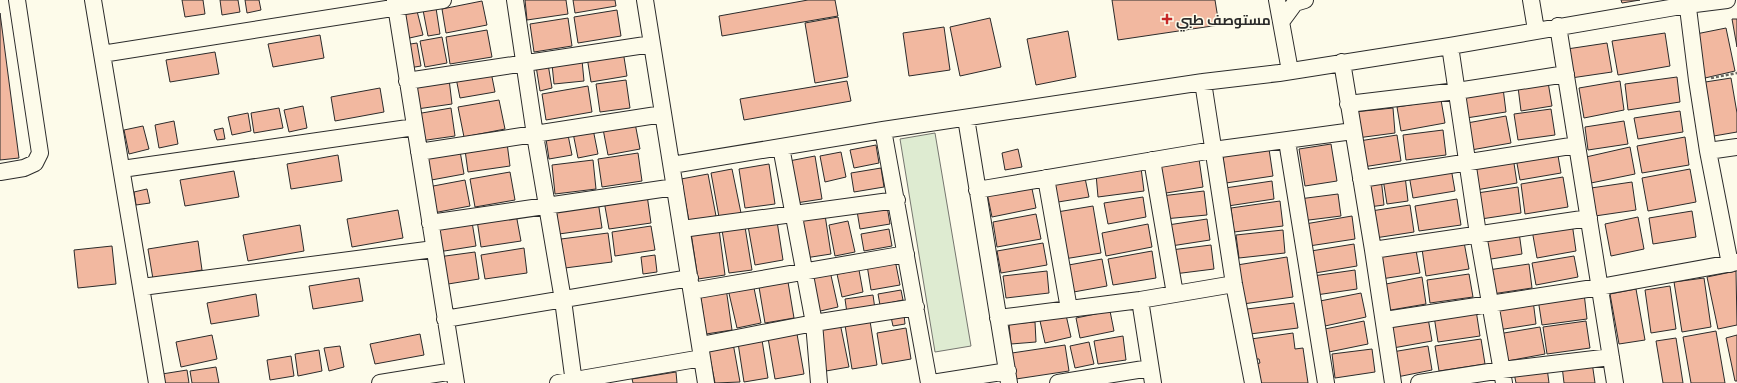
<svg xmlns="http://www.w3.org/2000/svg" width="1737" height="383" font-family="Barlow,Cairo,sans-serif">
<style>
.green{fill:#deebd1;stroke:#74746e}
.building{fill:#f2b8a0;stroke:#2b2b2b}
.lines{fill:none;stroke-linecap:round;stroke-linejoin:round}
.minor-casing{stroke:#2b2b2b;stroke-width:18}
.path{stroke:#6a6964;stroke-width:2.5;stroke-dasharray:3 2;stroke-linecap:butt}
.minor{stroke:#fdfbea;stroke-width:16}
.poi-dot{fill:#c62828;stroke:#fdfbea;stroke-width:1.5}
.labels{text-anchor:middle;dominant-baseline:central;stroke-width:3;stroke-linejoin:round;paint-order:stroke}
.poi-label{font-size:14px;font-weight:bold;fill:#2b2b2b;stroke:#fdfbea;text-anchor:start}
</style>
<rect width="100%" height="100%" fill="#fdfbea"/>
<path class="green" d="M935 133 971 346 935 352 900 139Z"/>
<path class="building" d="M182 0H203L205 14 185 17Z
M220 0H238L240 12 222 15Z
M245 0H259L261 10 247 13Z
M525 0H566L568 14 527 20Z
M573 0H615L616 6 575 13Z
M808 0H835L838 16 722 36 719 16Z
M1112 0H1215L1219 25 1118 40Z
M1621 0H1640L1622 3Z
M482 1 487 25 446 33 442 9Z
M436 8 440 34 428 36 423 10Z
M617 10 621 36 578 43 574 17Z
M417 11 423 35 405 39 400 14Z
M0 13 19 158 0 160Z
M838 17 848 77 815 83 805 23Z
M568 18 572 46 534 52 530 24Z
M990 18 1001 67 960 76 950 27Z
M1732 19H1737V47Z
M944 27 950 70 909 76 903 33Z
M1726 28 1735 71 1705 78 1696 34Z
M487 30 492 57 450 64 446 37Z
M1068 31 1076 77 1036 85 1027 39Z
M1665 33 1670 66 1618 75 1612 41Z
M320 35 324 58 273 67 268 44Z
M442 37 447 63 425 67 420 41Z
M417 43 421 66 409 68 404 45Z
M1607 43 1612 72 1571 78 1567 49Z
M623 51 627 76 591 82 587 57Z
M215 52 219 74 170 82 166 60Z
M582 60 584 81 554 84 552 64Z
M548 64 552 88 540 91 536 66Z
M491 72 495 92 460 98 456 78Z
M1677 77 1680 102 1628 110 1625 84Z
M1731 78 1737 113V132L1708 137 1699 83Z
M449 79 452 104 417 109 413 84Z
M626 80 630 108 600 112 596 84Z
M847 81 851 101 744 120 740 99Z
M1620 81 1624 110 1584 118 1579 88Z
M1548 82 1552 106 1521 111 1518 87Z
M588 86 592 112 546 120 542 94Z
M380 88 384 112 335 121 331 97Z
M1503 88 1506 112 1466 118 1463 93Z
M499 100 505 129 464 137 458 107Z
M1441 100 1445 123 1401 131 1397 107Z
M303 106 307 128 289 132 284 110Z
M279 108 283 128 254 133 251 113Z
M451 108 455 136 420 141 416 114Z
M1393 108 1395 133 1357 138 1354 112Z
M1551 109 1555 135 1518 140 1514 114Z
M1680 111 1683 132 1638 139 1634 118Z
M248 113 251 131 232 135 228 117Z
M1506 116 1511 143 1471 150 1467 123Z
M174 121 178 144 159 148 155 125Z
M1624 121 1628 144 1588 150 1585 127Z
M635 123 640 149 608 155 603 129Z
M143 126 149 149 129 154 124 130Z
M223 128 225 139 217 140 214 130Z
M593 129 598 154 578 158 573 133Z
M1443 130 1446 155 1406 160 1403 135Z
M568 135 572 155 549 159 546 139Z
M1397 135 1401 161 1363 167 1359 141Z
M1685 137 1689 165 1642 173 1637 146Z
M507 143 510 166 468 172 465 150Z
M1331 144 1337 181 1305 186 1299 149Z
M876 145 879 163 854 168 850 150Z
M1630 147 1635 174 1591 183 1586 157Z
M1018 149 1022 167 1005 170 1002 153Z
M1269 149 1273 176 1226 183 1223 156Z
M1557 150 1561 173 1520 180 1516 158Z
M460 151 464 174 426 181 422 157Z
M841 152 846 177 825 182 820 156Z
M638 153 642 181 602 187 598 159Z
M338 155 342 181 291 189 287 164Z
M815 156 822 199 796 203 789 161Z
M1513 157 1517 183 1476 190 1472 163Z
M1199 159 1203 187 1160 194 1156 166Z
M593 160 596 189 555 194 552 165Z
M769 164 775 204 745 208 739 169Z
M881 168 884 187 854 192 851 173Z
M1141 168 1144 191 1098 197 1096 174Z
M1451 168 1455 191 1413 198 1409 175Z
M732 169 741 213 719 217 711 173Z
M1690 169 1696 202 1648 211 1642 178Z
M234 171 239 197 185 206 180 180Z
M510 172 515 200 475 207 470 179Z
M708 174 716 216 689 221 681 179Z
M1405 176 1408 201 1387 204 1383 179Z
M1563 177 1568 207 1525 214 1521 184Z
M1085 178 1089 197 1052 203 1049 185Z
M1381 178 1384 205 1369 207 1365 180Z
M465 180 470 206 433 213 428 187Z
M1272 181 1274 199 1228 206 1225 188Z
M1632 182 1636 210 1595 216 1591 188Z
M1031 184 1036 208 992 217 987 193Z
M1518 187 1521 213 1481 219 1477 193Z
M147 189 150 203 136 205 134 192Z
M1204 191 1207 215 1164 219 1161 196Z
M1338 194 1341 216 1301 221 1299 199Z
M647 195 651 223 609 229 604 201Z
M1143 197 1146 217 1108 224 1104 203Z
M1457 199 1461 225 1419 231 1415 206Z
M598 201 602 228 559 234 556 207Z
M1280 201 1283 226 1234 232 1231 208Z
M1410 205 1414 232 1375 238 1371 211Z
M887 206 890 224 860 229 857 211Z
M1093 206 1101 253 1064 259 1057 212Z
M398 210 403 238 352 247 347 219Z
M1692 211 1696 237 1653 244 1649 218Z
M516 214 521 241 481 247 477 220Z
M1036 214 1041 239 997 247 993 222Z
M825 215 831 254 805 258 799 218Z
M1352 216 1355 239 1309 246 1305 224Z
M1638 217 1644 249 1611 256 1605 224Z
M1207 219 1210 240 1171 246 1168 225Z
M777 221 783 260 755 265 748 226Z
M848 221 855 252 835 256 829 225Z
M472 222 476 246 438 252 434 228Z
M1572 223 1576 251 1537 258 1532 230Z
M1148 224 1152 247 1106 256 1102 233Z
M300 225 304 251 248 261 243 235Z
M651 226 655 250 615 256 612 232Z
M745 227 752 270 729 273 722 230Z
M719 229 725 275 698 279 691 233Z
M889 229 892 246 864 251 861 234Z
M1283 230 1285 253 1239 258 1236 235Z
M1519 232 1522 254 1485 260 1481 237Z
M608 233 612 262 565 268 561 239Z
M198 241 202 270 153 279 148 249Z
M1464 242 1469 269 1426 276 1422 249Z
M1043 243 1047 265 1001 273 997 251Z
M1354 244 1357 266 1315 273 1311 251Z
M1211 245 1214 269 1174 274 1171 250Z
M112 246 116 284 78 288 74 250Z
M524 248 527 273 485 279 481 255Z
M1416 250 1420 273 1381 279 1377 256Z
M1152 251 1156 278 1113 285 1108 259Z
M475 252 479 279 442 285 438 257Z
M655 255 657 272 643 274 641 257Z
M1574 256 1578 277 1536 285 1532 263Z
M1287 257 1293 297 1243 304 1237 265Z
M1102 259 1107 286 1068 293 1063 266Z
M895 260 900 285 871 290 867 265Z
M1529 264 1532 288 1492 294 1488 270Z
M859 270 863 292 842 297 837 274Z
M1355 270 1357 289 1316 295 1313 276Z
M830 271 838 307 816 312 808 276Z
M1047 271 1049 293 1006 298 1003 276Z
M1736 271 1737 325 1718 329 1707 277Z
M1469 274 1473 297 1430 303 1427 280Z
M787 276 794 318 765 323 758 281Z
M1422 277 1426 304 1385 311 1381 285Z
M359 278 363 301 313 309 309 286Z
M1704 278 1711 327 1682 332 1674 282Z
M753 283 761 323 737 328 728 289Z
M1670 286 1676 329 1651 333 1645 290Z
M726 288 732 330 706 334 700 292Z
M1636 289 1645 340 1619 344 1610 294Z
M901 290 903 300 880 305 878 294Z
M1361 293 1366 317 1325 326 1320 301Z
M1584 293 1587 319 1542 325 1538 299Z
M256 294 259 316 211 324 207 303Z
M873 295 875 309 847 313 845 299Z
M1533 300 1536 324 1498 330 1494 306Z
M1294 303 1298 328 1250 334 1247 309Z
M1476 310 1480 336 1438 342 1434 316Z
M1110 311 1114 331 1080 338 1076 318Z
M904 315 905 324 893 326 891 317Z
M1066 315 1071 337 1045 343 1040 321Z
M1428 318 1432 341 1393 348 1389 325Z
M870 321 877 365 852 369 845 325Z
M1364 321 1368 344 1324 353 1320 330Z
M1586 321 1590 348 1547 354 1543 327Z
M1035 322 1036 342 1011 344 1009 324Z
M840 323 849 367 826 371 817 327Z
M1540 327 1545 354 1502 362 1498 334Z
M906 328 911 359 882 364 877 333Z
M1716 331 1725 383H1691L1683 337Z
M1293 333 1295 349 1303 348 1308 383H1257L1255 364 1260 363 1259 359H1254L1251 339Z
M420 334 424 355 375 364 370 344Z
M797 334 804 374 775 379 768 338Z
M212 335 217 359 181 367 176 342Z
M1737 335V381H1735L1726 338Z
M1123 336 1126 360 1098 364 1094 341Z
M1676 338 1683 383H1663L1656 341Z
M1481 339 1485 364 1439 371 1435 346Z
M762 340 768 378 744 382 738 343Z
M1089 342 1094 364 1075 368 1070 346Z
M733 343 740 382 715 383 708 348Z
M1065 345 1069 371 1016 379 1012 353Z
M340 346 344 367 329 371 324 348Z
M1428 346 1432 370 1397 377 1392 352Z
M1372 349 1375 372 1335 378 1332 354Z
M319 350 322 371 298 376 295 354Z
M291 356 294 376 270 380 267 360Z
M1592 362 1595 383H1564L1562 366Z
M216 367 219 383H192L190 371Z
M1547 368 1549 383H1516L1514 373Z
M187 370 189 383H163L162 374Z
M676 372 677 383H633L632 379Z"/>
<g class="lines">
<defs>
<path id="minor" d="M93 0 157 383
M395 0 456 383
M515 0 535 135 563 300 574 383
M645 0 706 383
M1277 0 1290 71
M1531 0 1536 30
M1687 0 1697 80 1708 151 1730 264
M1281 22 1295 3 1305 0
M1558 26 1615 383
M1450 46 1478 234 1504 383
M102 54 443 0
M1342 62 1373 250 1393 383
M407 81 652 44
M1203 82 1234 284 1253 383
M1348 104 1457 91 1566 74
M966 118 1009 383
M883 130 929 383
M1287 141 1326 383
M781 147 814 323 819 383
M1708 151 1737 147
M419 152 663 114
M1152 160 1175 294
M672 165 883 130 1203 82 1279 73 1450 46 1687 5 1727 0
M122 169 415 127
M0 172 24 168 35 163 40 153 17 0
M1046 178 1069 309
M1361 179 1577 145
M977 190 1213 150 1353 131
M430 223 675 187
M682 229 897 200
M1373 250 1589 218
M142 287 434 249
M692 291 906 254
M1140 300 1153 383
M998 318 1140 300 1234 284
M445 319 690 278
M1385 320 1600 287 1737 262
M701 345 814 323 916 307
M380 383 454 371
M558 383 702 358
M932 383 1008 371
M1058 383 1150 368
M1419 383 1502 370 1611 357"/>
</defs>
<use href="#minor" class="minor-casing"/>
<path class="path" d="M1711 78 1737 73"/>
<use href="#minor" class="minor"/>
</g>
<path class="poi-dot" d="M1165 13h4v4h4v4h-4v4h-4v-4h-4v-4h4z"/>
<g class="labels">
<g class="poi-label">
<text x="1176" y="19">مستوصف طبي</text>
</g>
</g>
</svg>
